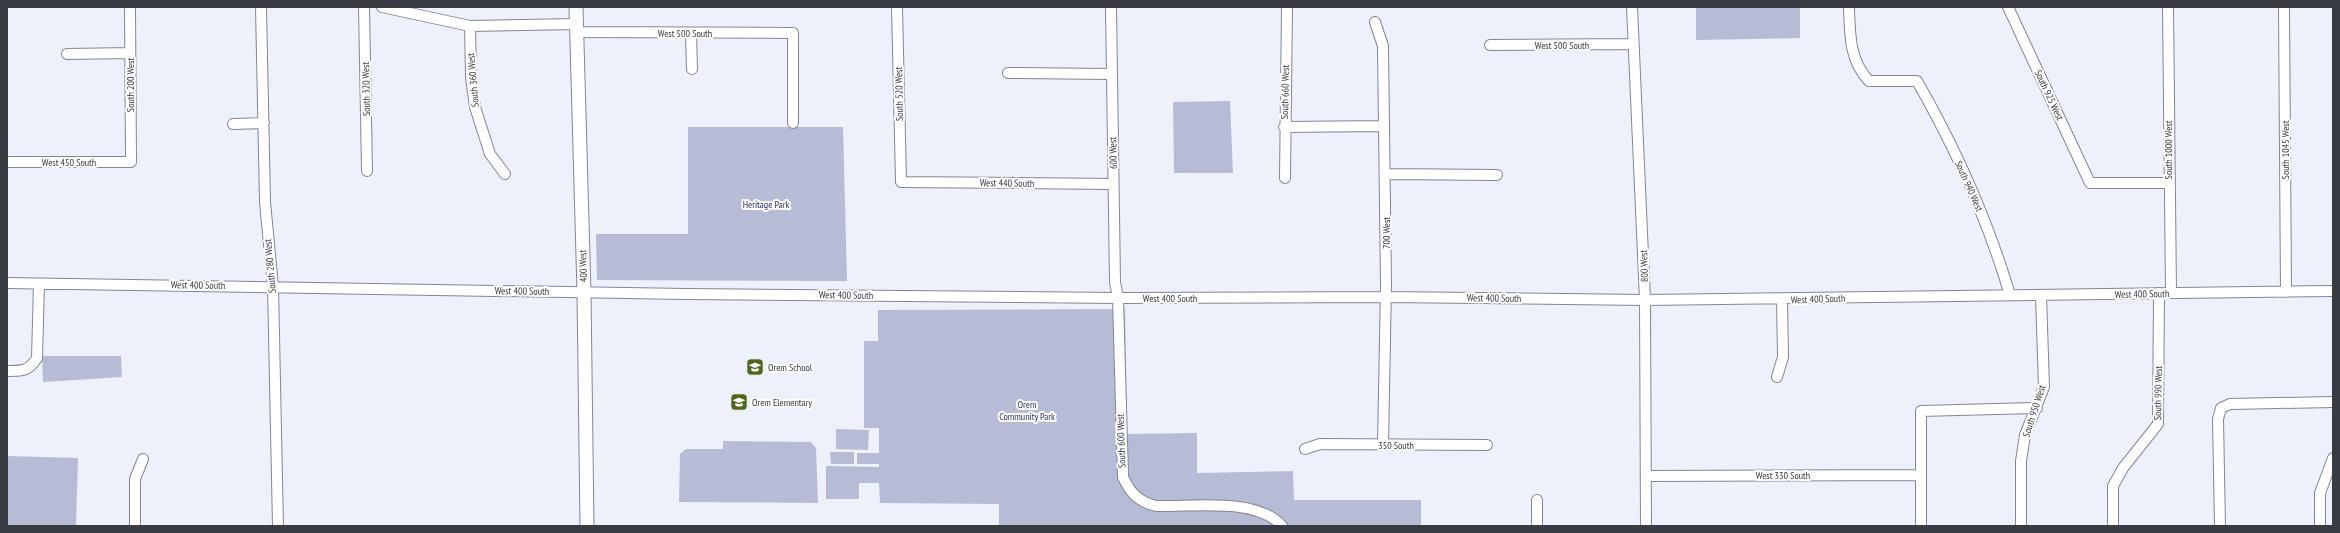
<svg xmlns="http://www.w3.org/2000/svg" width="2340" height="533" font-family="'PT Sans Narrow',sans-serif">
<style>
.green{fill:#b7bcd6}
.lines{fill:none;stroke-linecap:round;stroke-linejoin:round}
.minor-casing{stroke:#838698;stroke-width:12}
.major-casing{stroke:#838698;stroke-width:15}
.minor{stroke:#fff;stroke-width:10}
.major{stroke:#fff;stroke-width:13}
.labels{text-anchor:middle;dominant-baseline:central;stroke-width:4;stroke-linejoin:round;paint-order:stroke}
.street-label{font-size:10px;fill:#393b43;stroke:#fefefe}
.park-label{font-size:10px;fill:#2c305e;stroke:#fefefe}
.poi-label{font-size:10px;fill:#393b43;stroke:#fefefe;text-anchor:start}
</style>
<rect width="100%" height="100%" fill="#eef1fc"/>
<path class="green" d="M1696 7H1800V38L1696 40Z
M1230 101 1233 173H1174L1173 102Z
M688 127H843L847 281 597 280 596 234H688Z
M1125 309 1127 434 1197 433V473L1293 471 1294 500H1421V526H999V504L880 503 879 483H859V499H826V466L879 467V464H857V453H879V428H864V341H878V310Z
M42 356H121L122 377 43 382Z
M836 429 869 430 868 450 836 449Z
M723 441 811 442 816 448 818 503 679 502 680 454 686 449H723Z
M830 452H854V464H831Z
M7 456 78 458 76 526H7Z"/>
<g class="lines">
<defs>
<path id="minor" d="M261 7 265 202 273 286 278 526
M364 7 367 171
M382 7 470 26 576 24
M897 7 901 182 1113 184
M1111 7 1115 282 1118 298 1123 477C1130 493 1139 502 1156 506 1194 507 1256 497 1282 526
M1632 7 1645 300 1646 526
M1849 7C1850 34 1849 60 1869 81H1917C1956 149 1988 221 2010 295
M2008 7 2090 183H2168
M2168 7 2171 293
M2284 7 2286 292
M1375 22 1383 46 1386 285 1383 445
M470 26 471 78 475 107 490 154 505 174
M577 32 793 33V123
M691 33 692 69
M1490 45 1633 44
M67 54 130 53
M1008 73 1112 74
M233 124 264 123
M1284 127 1384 126
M7 162H131L130 7
M1386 174 1497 175
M1285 178 1287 7
M7 283 686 294 1118 298 1386 297 1645 300 2333 291
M7 371C22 371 28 372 37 358L39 284
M1777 377 1783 357 1782 300
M1305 449 1320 444 1487 445
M1646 476 1920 475
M135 526V479L143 459
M1537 526V500
M1921 526V411L2037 408
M2021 526V461L2025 435 2044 387 2041 296
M2113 526V486L2123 468 2158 424 2159 293
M2220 526 2218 419 2221 408 2230 404 2333 402
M2320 526V493L2333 458"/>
<path id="major" d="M576 7 584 292 587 526"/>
</defs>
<use href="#minor" class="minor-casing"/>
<use href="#major" class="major-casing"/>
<use href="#minor" class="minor"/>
<use href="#major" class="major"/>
</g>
<defs>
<symbol id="school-square" viewBox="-11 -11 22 22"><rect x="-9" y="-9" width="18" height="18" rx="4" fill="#4c6718" stroke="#fefefe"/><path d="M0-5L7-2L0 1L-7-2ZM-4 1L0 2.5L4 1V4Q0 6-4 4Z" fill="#fff"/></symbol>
</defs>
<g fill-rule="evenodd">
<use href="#school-square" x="745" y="357" width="20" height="20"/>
<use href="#school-square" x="729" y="392" width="20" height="20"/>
</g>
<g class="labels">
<g class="street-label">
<text x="685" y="33">West 500 South</text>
<text x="1562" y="45">West 500 South</text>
<text transform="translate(473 80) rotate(-95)">South 360 West</text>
<text transform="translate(130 85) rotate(-90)">South 200 West</text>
<text transform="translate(366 89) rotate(-91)">South 320 West</text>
<text transform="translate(1285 92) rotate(-89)">South 660 West</text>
<text transform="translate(899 94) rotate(-91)">South 520 West</text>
<text transform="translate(2049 95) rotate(65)">South 925 West</text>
<text transform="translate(2168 150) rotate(-90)">South 1000 West</text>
<text transform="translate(2285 150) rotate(-90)">South 1045 West</text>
<text transform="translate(1113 153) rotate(-91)">600 West</text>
<text x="69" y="162">West 450 South</text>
<text transform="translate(1007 183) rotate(1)">West 440 South</text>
<text transform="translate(1969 186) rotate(66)">South 940 West</text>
<text transform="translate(1386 233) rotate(-90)">700 West</text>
<text transform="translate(270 266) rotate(-95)">South 280 West</text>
<text transform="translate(583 266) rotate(-92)">400 West</text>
<text transform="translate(1644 266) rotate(-92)">800 West</text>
<text transform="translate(198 285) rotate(1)">West 400 South</text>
<text transform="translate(522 291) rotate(1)">West 400 South</text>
<text transform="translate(2142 294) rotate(-1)">West 400 South</text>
<text transform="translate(846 295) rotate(1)">West 400 South</text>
<text x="1170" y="298">West 400 South</text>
<text transform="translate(1494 298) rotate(1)">West 400 South</text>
<text transform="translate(1818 299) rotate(-2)">West 400 South</text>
<text transform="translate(2158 393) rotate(-89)">South 990 West</text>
<text transform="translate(2034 411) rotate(-72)">South 950 West</text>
<text transform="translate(1121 441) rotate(-92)">South 600 West</text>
<text x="1396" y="445">350 South</text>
<text x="1783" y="475">West 330 South</text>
</g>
<g class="park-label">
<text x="766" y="204">Heritage Park</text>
<text x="1027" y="404">Orem<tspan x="1027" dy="12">Community Park</tspan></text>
</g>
<g class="poi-label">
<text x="768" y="367">Orem School</text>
<text x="752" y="402">Orem Elementary</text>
</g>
</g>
<rect width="2340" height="533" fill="none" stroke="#393b43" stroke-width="16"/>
</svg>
